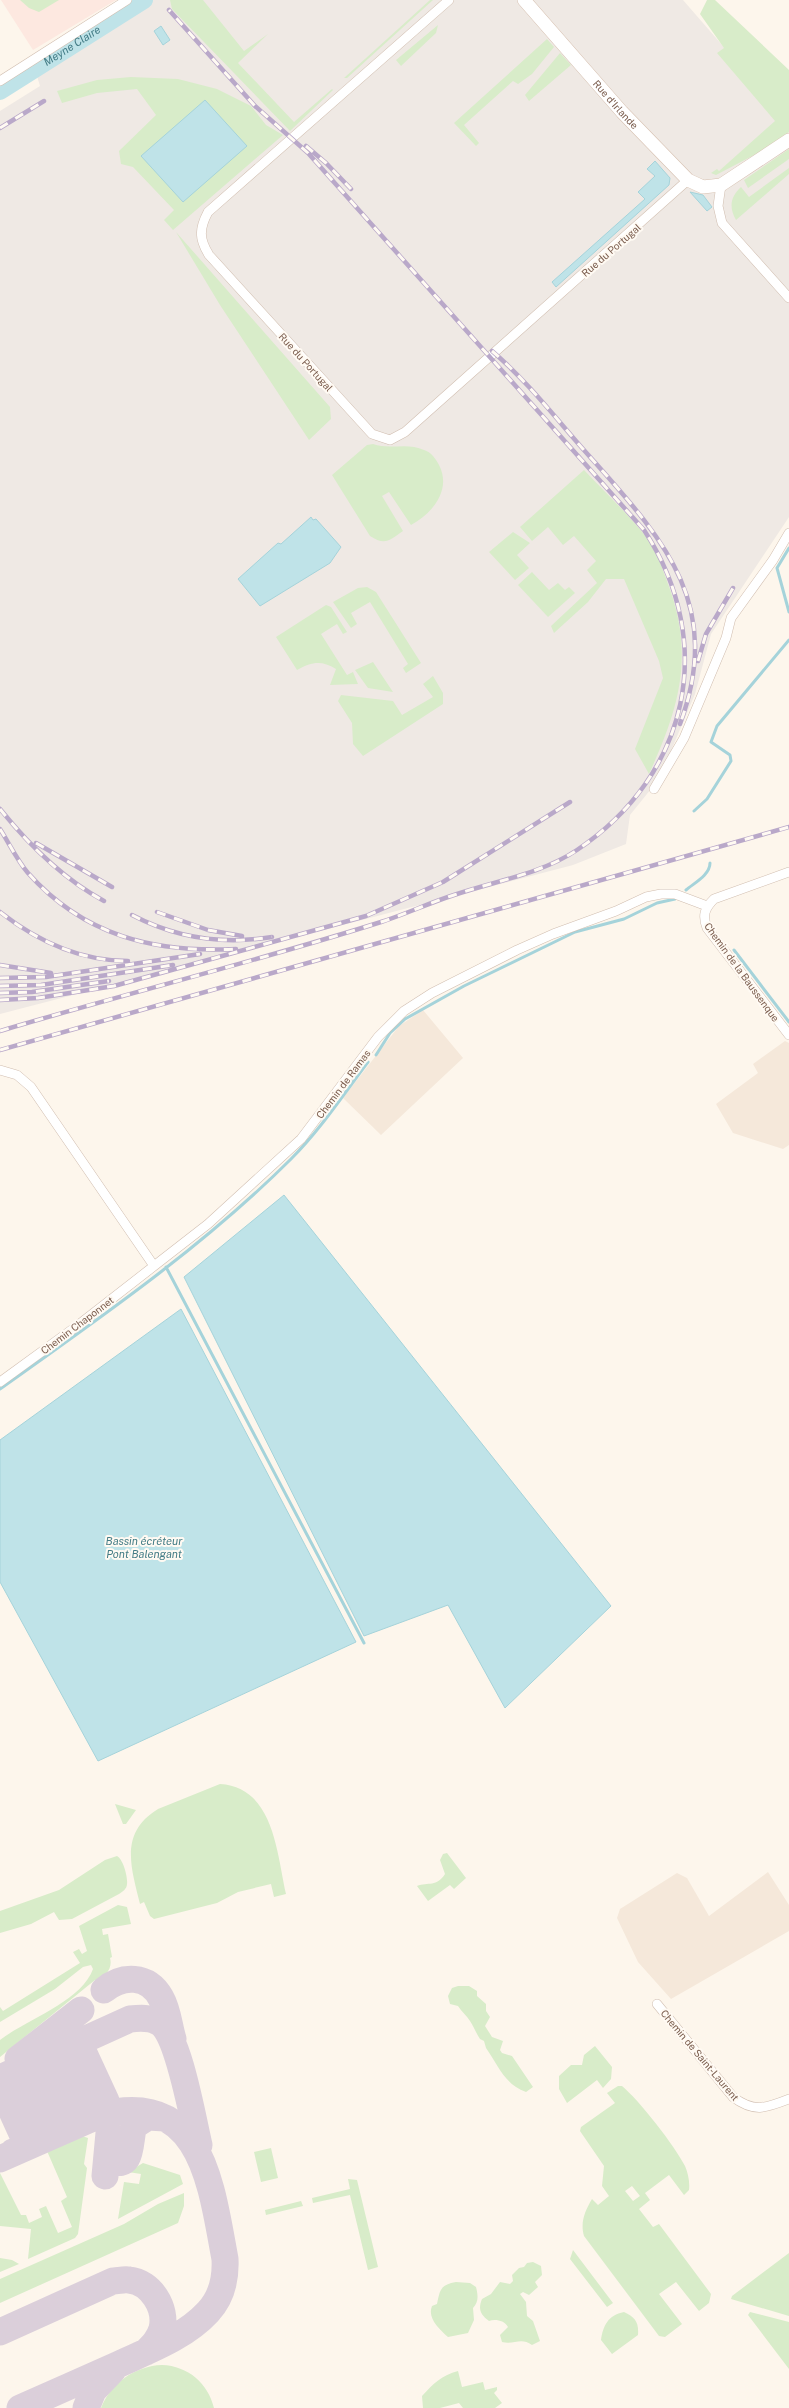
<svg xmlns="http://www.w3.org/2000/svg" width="789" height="2408" font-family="'Public Sans',sans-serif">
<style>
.residential{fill:#f5e8da}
.commercial{fill:#fde8e0}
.industrial{fill:#efe9e4}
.green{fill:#d8ecc9;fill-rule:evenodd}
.water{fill:#bfe3e8;stroke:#a5d3da}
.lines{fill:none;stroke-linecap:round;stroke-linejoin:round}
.stream{stroke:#a5d3da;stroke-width:3}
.river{stroke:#bfe3e8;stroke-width:18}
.taxiway{stroke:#dbcfda;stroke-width:27}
.street-casing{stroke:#d1beb0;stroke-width:10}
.secondary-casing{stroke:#d6c0b0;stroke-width:14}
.street{stroke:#fff;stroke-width:9}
.secondary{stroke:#fff;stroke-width:13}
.rail-casing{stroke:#b9a8c9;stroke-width:4.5}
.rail{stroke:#fffaf3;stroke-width:3;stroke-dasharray:9;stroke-linecap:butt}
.labels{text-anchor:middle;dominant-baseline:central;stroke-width:4;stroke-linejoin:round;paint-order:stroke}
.street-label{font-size:10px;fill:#7a5c4d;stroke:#fffaf3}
.water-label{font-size:11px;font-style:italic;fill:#437c86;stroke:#fffaf3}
</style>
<rect width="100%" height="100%" fill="#fdf6ec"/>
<path class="residential" d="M423 1010 463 1058 381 1135 343 1098 399 1026Z
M785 1041 789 1043V1145L783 1149 733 1133 716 1104 758 1073 753 1064Z
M768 1872 789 1905V1931L671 1999 638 1962 617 1918 620 1909 677 1873 687 1878 709 1916Z"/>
<path class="commercial" d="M1 0H116L33 50Z"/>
<path class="industrial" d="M151 0H683L789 122V517L711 634 695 694 670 753 651 789 630 815 626 844 573 865 0 1014V111L40 86 37 76 108 28 118 19Z"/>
<path class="green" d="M20 0H59L39 12 29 8Z
M170 0H203L244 51 268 34 238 63 294 122 332 89 333 90 290 131 172 9Z
M430 0H433L347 78H344Z
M707 0H715L789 70V132L758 153 716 175 711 173 717 169 719 171 775 121 717 53 724 48 700 14Z
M438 25 436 33 401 66 396 60Z
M547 39 554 47 532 74 518 84 513 81 464 125 479 143 476 146 454 123Z
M560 53 571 65 529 101 525 95Z
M131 77 178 79 217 89 251 106 266 125 283 135 173 230 164 220 174 210 133 167 121 164 119 151 156 115 137 89 97 93 62 103 57 91 97 80Z
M789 149V159L748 188 744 180Z
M789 168V174L736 220C729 208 730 197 741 187L749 197Z
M176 232 330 407 331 419 309 440 220 305Z
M373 444C390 450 408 442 424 450 431 452 436 459 439 465 452 490 432 514 411 525L389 492 382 496 403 531C390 540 385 546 370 536L332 475 367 445Z
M584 470C604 491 626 512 644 534 655 548 661 564 667 581 695 654 680 706 649 774L635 749 663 678 659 661 624 579H606L588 602 554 633 551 626 597 583 587 570 596 561 574 536 563 545 548 527 532 541 520 527Z
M513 532 530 543 517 555 529 568 515 580 489 552Z
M532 572 549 590 558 583 565 590 569 587 575 593 548 617 518 585Z
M367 587 376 592 421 663 406 673 403 668 408 664 370 602 351 613 357 624 351 628 333 602 358 588Z
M326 605 331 607 347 632 343 634 337 624 321 634 347 675 353 672 358 684 330 685 336 669C321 660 312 662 297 670L276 637Z
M373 662 393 692 368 688 355 670Z
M433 676 443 693V704L363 756 353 744 352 723 338 701 341 695 393 701 402 715 433 697 423 684Z
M220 1784C274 1787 277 1854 286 1894L274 1897 271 1884 238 1892 217 1903 154 1919 150 1916 144 1902 140 1904C131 1867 119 1833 158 1809Z
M115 1804 136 1810 126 1824H123Z
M447 1853 466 1878 454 1889 450 1885 428 1901 417 1886C428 1882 437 1887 445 1874L440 1860 443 1854Z
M117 1856C123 1859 128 1877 127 1884 127 1889 122 1892 119 1894L72 1919 59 1920 54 1912 31 1924 0 1933V1911L59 1890 105 1860Z
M118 1905 127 1907 131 1924 102 1929 103 1935 108 1934 112 1957 110 1958C113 1969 105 1976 97 1983L95 1980 0 2057V2040C27 2019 81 2002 93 1969L91 1965 83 1967 55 1989 0 2022V2007L3 2011 80 1963 73 1952 79 1949 82 1954 87 1951 79 1926Z
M458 1986H469L477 1991V1996L486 2004V2011L490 2017 485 2026 492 2037 503 2041 500 2050 502 2053 512 2056 533 2087 526 2092C505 2085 498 2065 486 2048L484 2041 480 2039C476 2033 474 2027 470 2021 467 2016 461 2011 458 2006L450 2004 448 1996 452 1988Z
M595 2046 612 2067 611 2079 603 2088 597 2080 567 2103 559 2089V2076L571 2065H582L584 2055Z
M618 2086H622C639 2100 675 2146 685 2166 688 2173 690 2182 689 2190L684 2195 669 2175 645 2193 650 2200 639 2209 653 2227 659 2224 711 2294 709 2303 699 2311 676 2282 659 2294 682 2324 665 2337 659 2336 584 2236C580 2222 585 2211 592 2199L598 2205 609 2196 602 2186 604 2166 580 2131 581 2127 615 2103 607 2093ZM632 2186 640 2196 633 2201 625 2191Z
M82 2136 88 2138 84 2164 87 2168 78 2234 75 2238 28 2259 31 2229 0 2226V2173L21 2215H26L29 2223 42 2217 39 2209 46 2206 58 2233 72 2227 61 2201 67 2197 47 2151Z
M271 2148 278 2178 261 2182 254 2152Z
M143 2163 180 2175 183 2184 118 2219 124 2182 139 2184 141 2174 128 2172Z
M348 2179 357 2180 378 2267 368 2270 350 2195 313 2203 312 2198 350 2189Z
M184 2193V2206L178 2223 0 2303V2279L124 2224 158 2204Z
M301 2201 303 2206 266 2215 265 2210Z
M573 2250 613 2303 607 2307 570 2259Z
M789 2253V2316L731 2299 732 2296Z
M0 2258 12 2260 19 2264 0 2272Z
M533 2262 541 2266 542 2275 535 2282 538 2287 529 2295 523 2292 520 2294 526 2302 527 2316 533 2321 540 2341 532 2345C521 2337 514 2345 502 2342L500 2335 508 2327C504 2320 495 2319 489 2321 480 2314 478 2309 482 2299L491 2294 500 2282 510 2284 513 2281 512 2275 519 2268 524 2267 527 2263Z
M456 2282 470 2283 476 2287C478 2295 479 2302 473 2308L474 2320 468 2333 448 2337C439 2329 427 2318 432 2306L437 2304C440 2290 440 2285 456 2282Z
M624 2312C635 2317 639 2322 638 2335L612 2354 601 2340C603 2326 608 2315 624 2312Z
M750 2312 789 2322V2369L748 2315Z
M162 2365C188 2366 208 2383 214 2408H101C111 2383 135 2366 162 2365Z
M458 2371 462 2387 483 2382 485 2390 497 2387V2390L494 2393 502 2403 495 2408H463L459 2403 440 2408H423L422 2396C433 2384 442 2375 458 2371Z"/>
<path class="water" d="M161 26 170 40 163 45 154 31Z
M205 100 247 146 183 202 141 156Z
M655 161 670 178 669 185 556 287 552 282 645 199 638 192 655 176 647 169Z
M690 192 703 195 712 207 707 211Z
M311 517 313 520 316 519 341 547 330 563 260 606 238 579 278 543 281 544Z
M284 1195 611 1606 505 1708 448 1605 364 1636 184 1277Z
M181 1309 356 1642 98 1761 0 1582V1440Z"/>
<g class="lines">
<path class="stream" d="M789 548 777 568 789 612
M694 811 707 799 731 761 730 755 711 742 717 726 789 640
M686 890C694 883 710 875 710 863
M734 950 789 1022
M376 1055 390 1033 405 1019 464 986 575 932 624 919 657 903 675 899
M166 1267 364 1643
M0 1389C100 1318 204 1246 291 1159 320 1130 343 1095 368 1062"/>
<path class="river" id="s1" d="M0 91 144 0"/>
<path class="taxiway" d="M104 1990C122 1975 148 1974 161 1998 168 2010 169 2026 173 2039
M63 2055 70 2047H79L82 2049 106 2101 105 2109 100 2115H92L87 2112
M18 2059 81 2010
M43 2065 46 2058 58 2056 64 2061 86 2114 79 2124 69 2122
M24 2070C30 2063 39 2063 44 2071L65 2120 63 2130 53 2133
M0 2078 130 2019C139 2018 151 2017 160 2023 179 2037 193 2120 199 2145
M2 2081 9 2074H18L21 2076 45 2128 42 2140 35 2143 27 2140
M0 2085 24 2138 22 2149 13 2152
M0 2159 100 2115C202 2089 211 2184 225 2259 226 2279 222 2297 208 2312 184 2338 147 2351 115 2366 83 2380 52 2394 20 2408
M105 2176 109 2133 108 2155 111 2160C134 2172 129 2138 134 2126L148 2117 165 2118
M0 2332 113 2281C118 2281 124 2279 129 2280 151 2282 167 2308 162 2329 159 2339 153 2345 146 2352
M86 2408 93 2391 113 2370"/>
<defs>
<path id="street" d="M449 0 208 212C199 229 199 239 209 255L372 434 390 440 405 432 688 180
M0 81 127 0
M721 185 718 206 722 223 789 298
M654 789 684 738 726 638 731 618 773 560 789 533
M789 872 714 899C705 908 702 915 707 928L789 1035
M0 1070 17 1075 31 1087 154 1266 208 1224 301 1139 378 1037 404 1011 432 993 517 950 553 934 616 911 646 897 661 894H675L707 906
M0 1382 77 1326 154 1266
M657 2004 733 2097C754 2113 766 2108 789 2099"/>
<g id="secondary">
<path id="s2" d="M524 0 622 112 688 180 703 187 721 185 789 140"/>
</g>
</defs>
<use href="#street" class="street-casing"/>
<use href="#secondary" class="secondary-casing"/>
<use href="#street" class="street"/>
<use href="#secondary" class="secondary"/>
<defs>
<path id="rail" d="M0 128 44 101
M306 146 326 163 351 189
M492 351C526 380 554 416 583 449 659 535 726 600 680 724
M698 661 706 634 733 588
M0 809C29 845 63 879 104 901
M0 829C9 843 17 860 28 873 84 936 154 953 236 949
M36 843 112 887
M0 912C37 941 80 961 128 961
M157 912 208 930 242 936
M132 915C176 938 223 945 272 937
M0 965 51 973
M0 978 46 977 200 954
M0 986 41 985 173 965
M0 993 32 992 109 981
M0 1000 38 998 114 986 366 916 443 882 570 802
M0 1031C127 993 255 962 381 922 406 914 429 903 454 895 495 881 541 874 577 850 689 775 718 643 644 530L308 153 255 106 169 10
M0 1050 789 827"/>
</defs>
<use href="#rail" class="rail-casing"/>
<use href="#rail" class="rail"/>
</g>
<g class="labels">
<g class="street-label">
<text stroke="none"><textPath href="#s2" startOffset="139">Rue d'Irlande</textPath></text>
<text transform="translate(611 250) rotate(-41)">Rue du Portugal</text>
<text transform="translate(306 362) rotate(48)">Rue du Portugal</text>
<text transform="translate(742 972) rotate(54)">Chemin de la Baussenque</text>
<text transform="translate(343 1084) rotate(-53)">Chemin de Ramas</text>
<text transform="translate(77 1325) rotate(-37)">Chemin Chaponnet</text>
<text transform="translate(700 2055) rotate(50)">Chemin de Saint-Laurent</text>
</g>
<g class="water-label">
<text stroke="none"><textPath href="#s1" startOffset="85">Meyne Claire</textPath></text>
<text x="144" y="1541">Bassin écréteur<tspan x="144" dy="13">Pont Balengant</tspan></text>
</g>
</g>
</svg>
